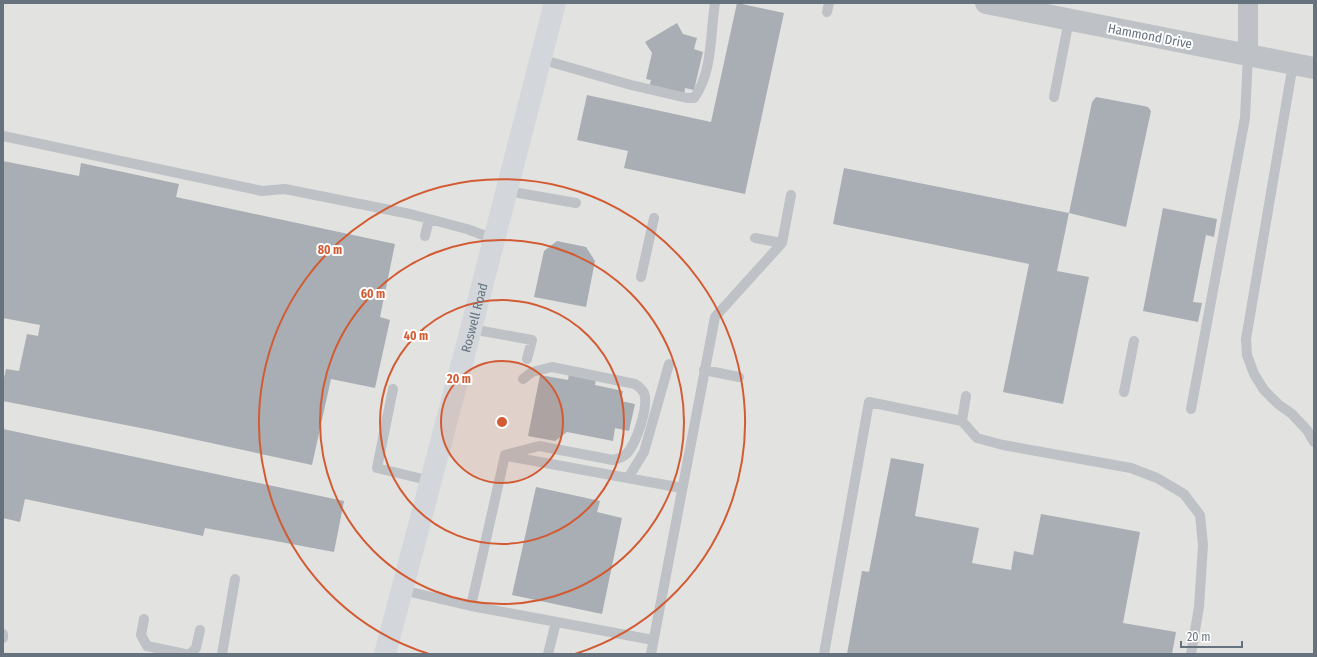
<svg xmlns="http://www.w3.org/2000/svg" width="1317" height="657" font-family="'Fira Sans Condensed',sans-serif">
<style>
.built{fill:#e2e3e1}
.building{fill:#a8aeb3}
.lines{fill:none;stroke-linecap:round;stroke-linejoin:round}
.service{stroke:#bec1c5;stroke-width:10}
.minor{stroke:#bec1c5;stroke-width:20}
.tertiary{stroke:#bec1c5;stroke-width:22}
.primary{stroke:#d3d7db;stroke-width:22}
.ring{fill:none;stroke:#d35b33;stroke-width:2}
.labels{text-anchor:middle;dominant-baseline:central;stroke-width:4;stroke-linejoin:round;paint-order:stroke}
.street-label{font-size:13px;fill:#66737f;stroke:#fff}
.centre{fill:#d35b33;stroke:#fff;stroke-width:2}
.ring-label{font-size:12px;text-anchor:middle;font-weight:bold;fill:#d35b33;stroke:#fff;stroke-width:4;stroke-linejoin:round;paint-order:stroke}
</style>
<rect width="100%" height="100%" fill="#f4f4f1"/>
<path class="built" d="M3 3H1314V654H3Z"/>
<path class="building" d="M737 3 784 13 745 194 624 168 628 151 577 140 587 95 711 122Z
M677 23 683 34 697 38 694 49 703 52 694 90 685 88 684 95 649 87 651 80 646 79 652 53 645 42Z
M1096 97 1144 106 1148 107 1151 111 1126 227 1069 213 1092 102Z
M3 161 79 176 81 163 179 184 176 197 395 244 380 317 390 320 375 388 331 379 312 465 151 430 3 401V382L6 369 19 371 27 334 38 336 40 325 3 318Z
M844 168 1069 213 1057 271 1089 277 1063 404 1003 392 1029 264 833 224Z
M1163 208 1217 219 1214 237 1206 235 1193 302 1202 303 1198 322 1143 311Z
M557 241 586 247 595 261 586 307 534 297 544 251Z
M569 374 596 379 595 385 623 391 621 401 635 404 629 431 615 428 613 441 567 432 555 441 528 436 540 375 568 380Z
M3 429 344 501 334 552 205 528 203 536 25 499 20 522 3 518Z
M891 458 924 464 915 516 979 528 972 563 1011 570 1014 551 1033 555 1041 514 1140 532 1123 623 1176 632 1172 654H847L862 571 869 572Z
M536 487 600 501 597 512 622 518 602 614 512 595Z"/>
<g class="lines">
<path class="service" d="M827 12 829 3
M540 59 631 85 687 98H694C713 72 710 34 715 3
M1293 64 1246 339 1247 355 1254 374 1264 390 1278 404 1292 414 1307 430 1314 442
M1054 97 1069 20
M3 136 262 191 285 189 410 214 467 229 494 239
M507 191 576 203
M425 236 429 219
M755 238 782 243
M641 277 654 218
M471 329 532 340 527 359
M704 370 739 377
M393 389 377 468 431 481
M1124 392 1134 341
M1191 409 1245 118 1248 55
M962 421 977 438 1003 445 1131 468 1157 478 1184 494 1200 515 1203 545 1199 607 1191 654
M505 455 539 446 613 460C617 459 622 458 625 455 636 446 649 406 644 393 642 389 638 386 635 384L552 367 532 372 523 379
M507 456 682 488
M628 478 644 452 669 364
M402 590 471 606 505 455
M471 606 653 640
M144 619 141 635 147 646 185 654
M3 634V638
M190 654 196 648 200 630
M222 654 235 579
M548 654 556 622
M651 654 715 317 782 243 791 195
M824 654 869 402 962 421 966 396"/>
<path class="minor" d="M1248 3V55"/>
<path class="tertiary" d="M986 3 1314 68"/>
<path class="primary" id="s1" d="M385 654 471 329 555 3"/>
</g>
<circle cx="502" cy="422" r="61" fill="#d35b33" fill-opacity=".12"/>
<g class="ring">
<circle cx="502" cy="422" r="61"/>
<circle cx="502" cy="422" r="122"/>
<circle cx="502" cy="422" r="182"/>
<path d="M429 654A243 243 0 1 1 575 654"/>
</g>
<g class="labels">
<g class="street-label">
<text transform="translate(1150 36) rotate(11)">Hammond Drive</text>
<text stroke="none"><textPath href="#s1" startOffset="348">Roswell Road</textPath></text>
</g>
</g>
<circle cx="502" cy="422" r="6" class="centre"/>
<g class="ring-label">
<text x="330" y="254">80 m</text>
<text x="373" y="298">60 m</text>
<text x="416" y="340">40 m</text>
<text x="459" y="383">20 m</text>
</g>
<rect width="1317" height="657" fill="none" stroke="#66737f" stroke-width="8"/>
<path d="M1181 641v6h61v-6" fill="none" stroke="#66737f" stroke-width="2"/>
<text x="1187" y="641" font-size="12" fill="#66737f" stroke="#ffffff" stroke-width="3" paint-order="stroke">20 m</text>
</svg>
